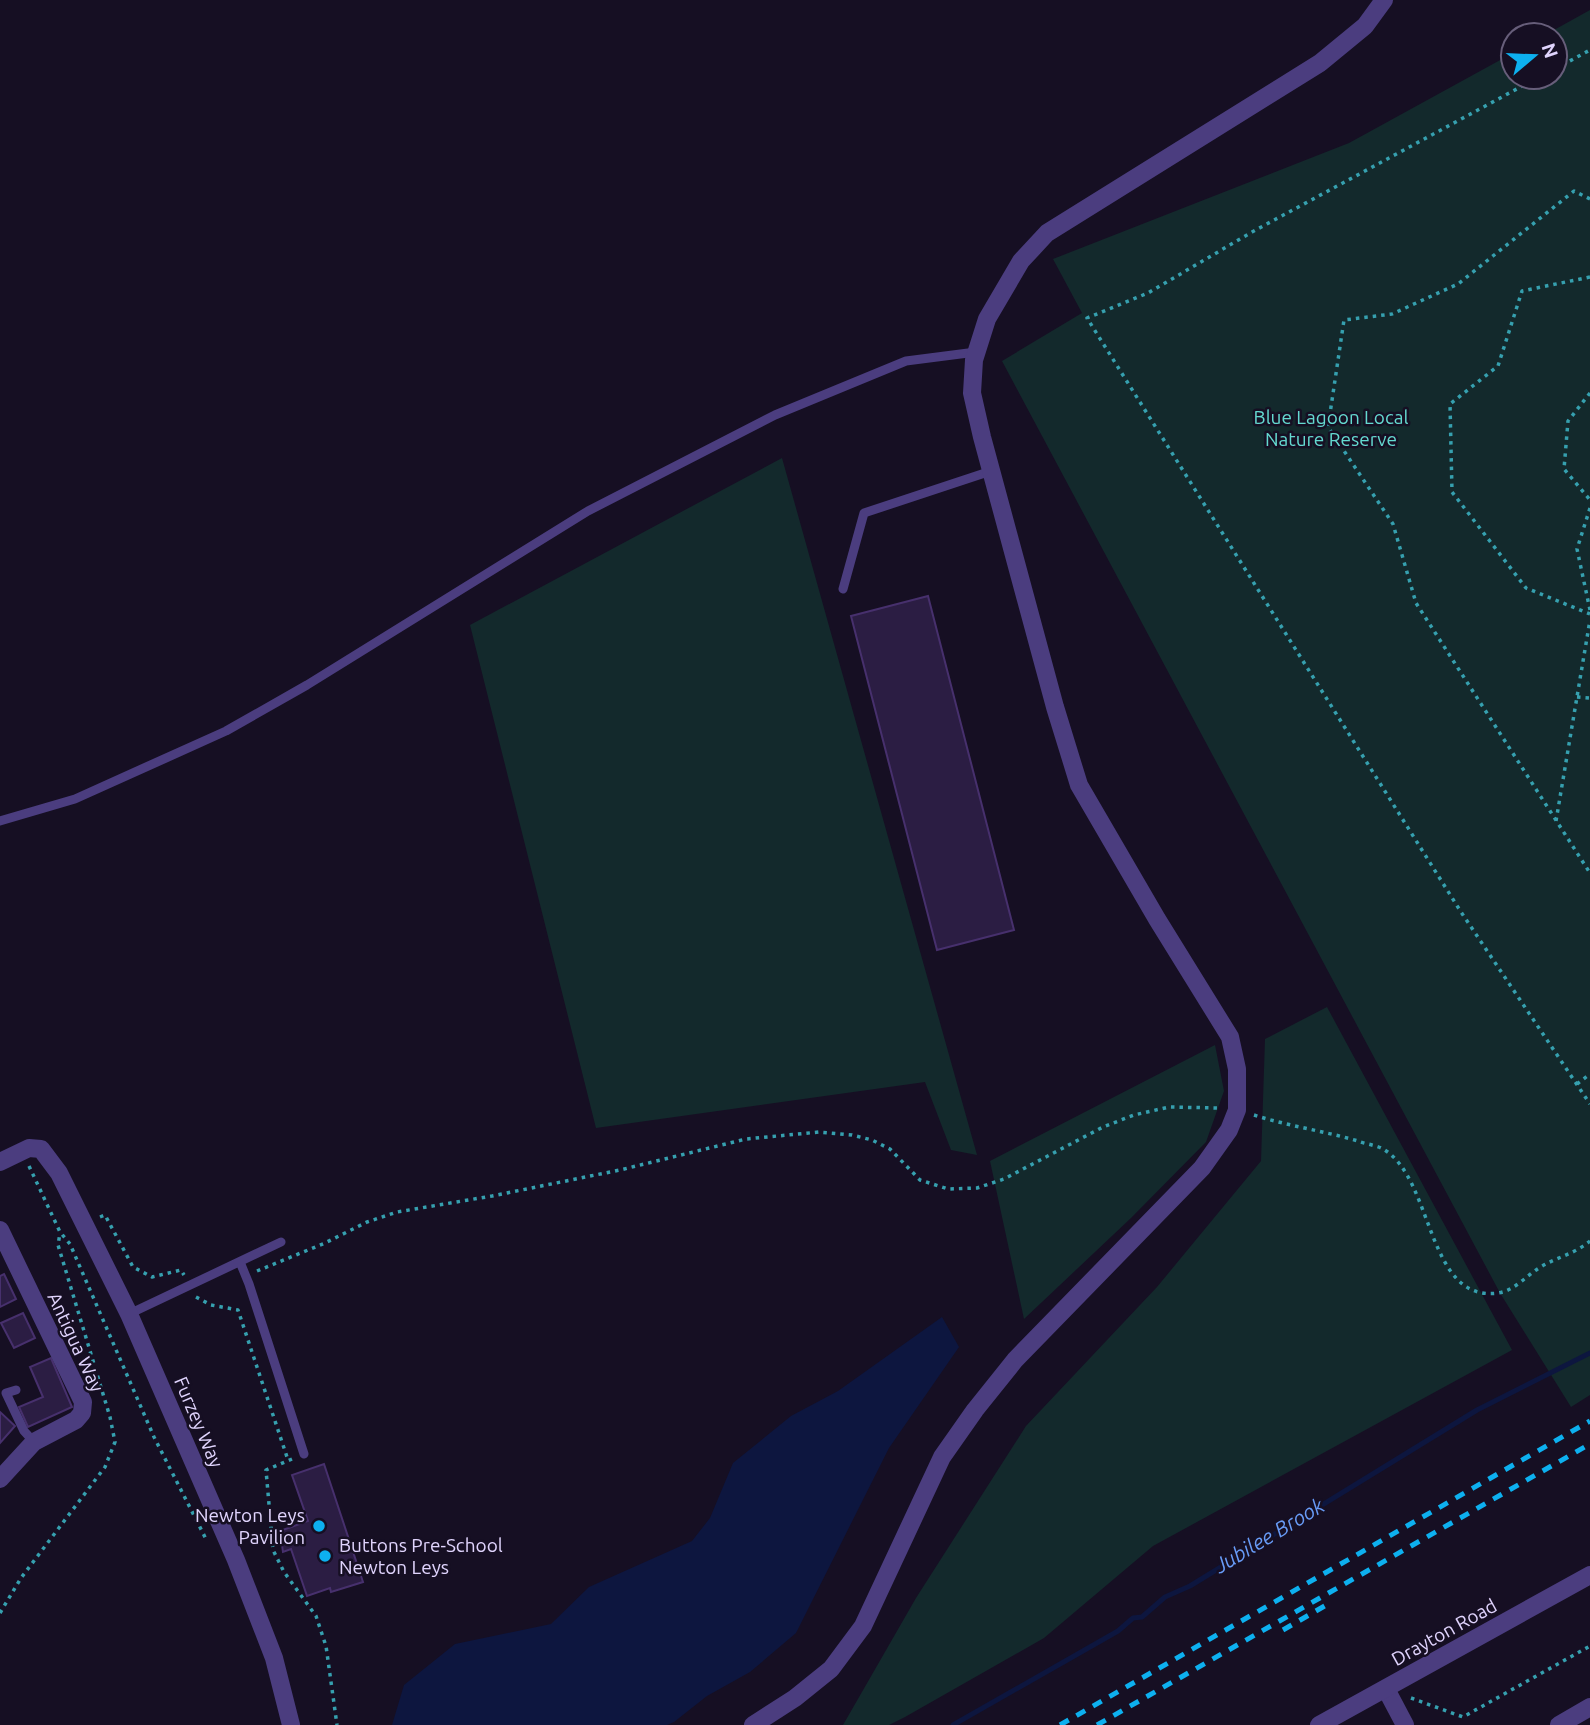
<svg xmlns="http://www.w3.org/2000/svg" width="1590" height="1725" font-family="Ubuntu,sans-serif">
<style>
.green{fill:#13292c}
.water{fill:#0d163f}
.lines{fill:none;stroke-linecap:round;stroke-linejoin:round}
.stream{stroke:#0d163f;stroke-width:5}
.building{fill:#2b1d43;stroke:#47306d;stroke-width:2}
.path{stroke:#36a0af;stroke-width:3.5;stroke-dasharray:3.5 5;stroke-linecap:butt}
.service{stroke:#4b3d7f;stroke-width:9}
.minor{stroke:#4b3d7f;stroke-width:18}
.tertiary{stroke:#4b3d7f;stroke-width:18}
.rail{stroke:#0db0ef;stroke-width:5;stroke-dasharray:10 9;stroke-linecap:butt}
.poi-dot{fill:#0db0ef;stroke:#160f23;stroke-width:2.5}
.labels{text-anchor:middle;dominant-baseline:central;stroke-width:5;stroke-linejoin:round;paint-order:stroke}
.park-label{font-size:19px;fill:#64d9d0;stroke:#160f23}
.street-label{font-size:19px;fill:#e0d4fd;stroke:#160f23}
.poi-label{font-size:19px;fill:#e0d4fd;stroke:#160f23;text-anchor:end}
.water-label{font-size:21px;font-style:italic;fill:#689bf6;stroke:#160f23}
</style>
<rect width="100%" height="100%" fill="#160f23"/>
<path class="green" d="M1590 10V1395L1571 1407 1500 1293 1002 361 1082 313 1053 259 1349 143 1513 53V77H1555V35H1545Z
M782 458 977 1155 951 1150 925 1082 596 1128 470 625Z
M1327 1007 1512 1350 1153 1546 1044 1638 905 1717 889 1725H843L916 1598 1026 1426 1157 1287 1261 1161 1265 1039Z
M1215 1045 1224 1091 1206 1142 1131 1218 1024 1319 990 1161Z"/>
<path class="water" d="M942 1317 959 1347 889 1448 796 1633 750 1672 707 1696 674 1722 667 1725H392L404 1685 455 1644 551 1624 589 1587 692 1541 710 1518 733 1463 791 1416 838 1391Z"/>
<g class="lines">
<path class="stream" d="M953 1725 1118 1631 1133 1618 1142 1617 1165 1597 1190 1586 1477 1410 1590 1353"/>
</g>
<path class="building" d="M928 596 1014 930 937 950 851 616Z
M4 1274 16 1299 0 1307V1276Z
M23 1313 35 1338 14 1348 1 1323Z
M51 1358 72 1407 28 1427 19 1407 43 1397 30 1367Z
M0 1412 15 1426 0 1443Z
M324 1464 363 1582 331 1592 330 1588 307 1596 291 1549 283 1552 280 1531 308 1521 292 1475Z"/>
<g class="lines">
<path class="path" d="M1555 69 1590 50
M1539 77 1252 232 1148 293 1087 318 1461 912 1590 1104
M1590 199 1574 191 1458 284 1392 314 1344 320 1328 427 1393 524 1416 603 1590 873
M1590 277 1522 291 1498 366 1450 404 1452 492 1526 588 1590 614
M1590 393 1568 421 1564 469 1590 500
M1590 508 1577 549 1590 610
M1577 697 1590 698
M1556 821 1590 620
M1577 1084 1590 1074
M1254 1115C1288 1126 1324 1131 1358 1141 1365 1144 1376 1145 1383 1149 1434 1178 1426 1303 1498 1293 1514 1291 1526 1276 1539 1268 1556 1257 1573 1255 1590 1241
M29 1166 60 1232 70 1244 154 1437 207 1541
M100 1217 105 1215 133 1267 152 1277 181 1270 184 1275
M257 1271 325 1243 367 1222 397 1212 492 1196 620 1170 746 1139 819 1132 852 1135 872 1140 890 1149 920 1180 948 1189 977 1188 1004 1179 1103 1127 1134 1115 1169 1107 1219 1108
M196 1297 211 1305 238 1310 288 1460
M292 1459 266 1470 273 1550 284 1572 316 1616 326 1646 337 1725
M0 1613 21 1578 105 1467 115 1442 110 1417 58 1245 60 1233
M1411 1698 1463 1717 1590 1646"/>
<path class="service" d="M843 589 864 513 991 471
M0 821 75 799 226 731 307 685 588 511 775 415 906 361 976 352
M240 1262 249 1284 304 1454
M129 1314 281 1242
M16 1390 6 1393 24 1431 34 1442"/>
<path class="minor" d="M0 1162 29 1148 41 1149 59 1173 129 1314 236 1560 274 1658 291 1725
M0 1230 83 1402 82 1413 76 1420 34 1442 0 1479
M1386 1689 1405 1725
M753 1725 795 1698 831 1669 863 1626 942 1457 975 1410 1015 1360 1202 1168 1229 1130 1237 1110V1069L1230 1037 1157 919 1079 785 1055 707 982 437 972 393 974 360 987 319 1021 261 1047 233 1320 63 1365 26 1384 0
M1559 1725 1590 1707"/>
<path class="tertiary" d="M1319 1725 1590 1575"/>
<path class="rail" d="M1283 1630 1328 1604
M1060 1725 1590 1421
M1097 1725 1590 1444"/>
</g>
<g class="poi-dot">
<circle cx="319" cy="1526" r="7"/>
<circle cx="325" cy="1556" r="7"/>
</g>
<g class="labels">
<g class="park-label">
<text x="1331" y="417">Blue Lagoon Local<tspan x="1331" dy="22">Nature Reserve</tspan></text>
</g>
<g class="street-label">
<text transform="translate(76 1342) rotate(65)">Antigua Way</text>
<text transform="translate(199 1422) rotate(67)">Furzey Way</text>
<text transform="translate(1444 1632) rotate(-29)">Drayton Road</text>
</g>
<g class="poi-label">
<text x="305" y="1515">Newton Leys<tspan x="305" dy="22">Pavilion</tspan></text>
<text x="339" y="1545" text-anchor="start">Buttons Pre-School<tspan x="339" dy="22">Newton Leys</tspan></text>
</g>
<g class="water-label">
<text transform="translate(1269 1535) rotate(-31)">Jubilee Brook</text>
</g>
</g>
<g transform="translate(1534 56) rotate(71)"><circle r="33" fill="#160f23" stroke="#675e7a" stroke-width="2"/>
<path d="M0-5L12 26L0 18L-12 26Z" fill="#0db0ef"/>
<text y="-10" font-size="19" font-weight="bold" text-anchor="middle" fill="#e0d4fd">N</text>
</g>
</svg>
